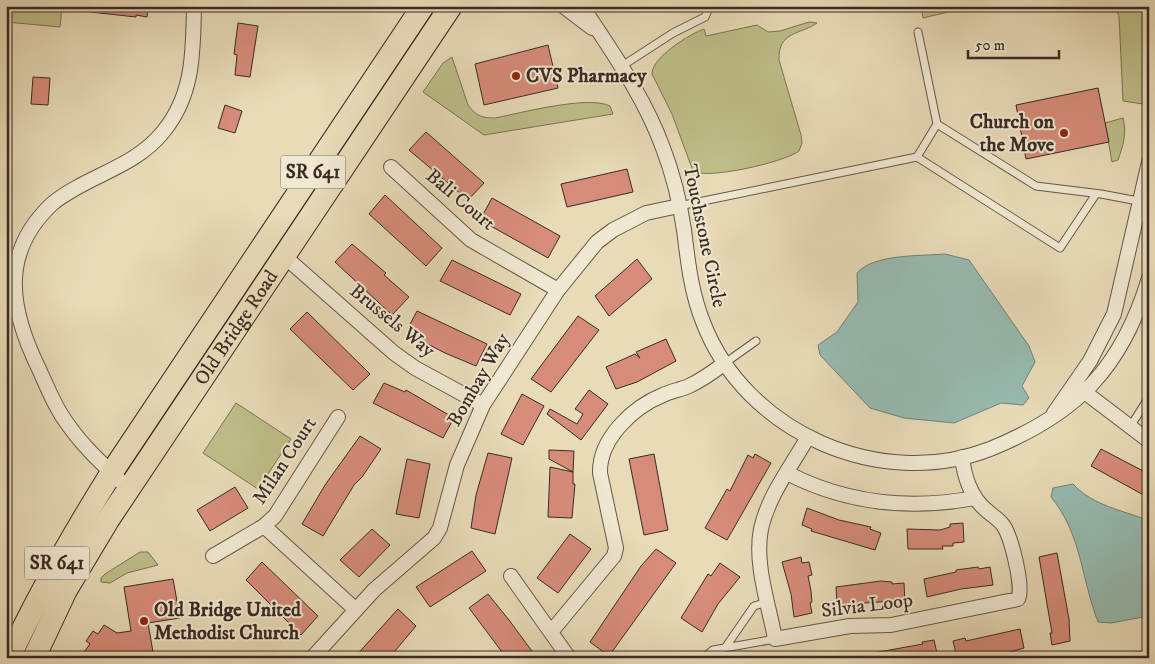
<svg xmlns="http://www.w3.org/2000/svg" width="1155" height="664" font-family="'IM FELL DW Pica',serif">
<style>
.green{fill:#bebe89;stroke:#7c7456}
.water{fill:#97bbb1;stroke:#718179}
.building{fill:#d78c7a;stroke:#392b24}
.lines{fill:none;stroke-linecap:round;stroke-linejoin:round}
.lane-casing{stroke:#655749;stroke-width:9}
.street-casing{stroke:#655749;stroke-width:16}
.primary-casing{stroke:#392b24;stroke-width:24}
.lane{stroke:#f0e8d1;stroke-width:7}
.street{stroke:#f0e8d1;stroke-width:14}
.primary{stroke:#e8dbb8;stroke-width:22}
.poi-dot{fill:#8f2418;stroke:#f0e8d1;stroke-width:2}
.labels{text-anchor:middle;dominant-baseline:central;stroke-width:4;stroke-linejoin:round;paint-order:stroke}
.shield{fill:#f0e8d1;stroke:#706458;stroke-width:1}
.shield-label{font-size:19px;font-weight:bold;fill:#392b24}
.poi-label{font-size:20px;font-weight:bold;fill:#392b24;stroke:#f0e8d1;text-anchor:start}
.street-label{font-size:20px;fill:#392b24;stroke:#f0e8d1}
</style>
<rect width="100%" height="100%" fill="#e8dbb8"/>
<filter id="stains"><feTurbulence type="fractalNoise" baseFrequency=".004" numOctaves="4"/><feColorMatrix values="0 0 0 0 .2 0 0 0 0 .09 0 0 0 0 .02 0 0 0 .5 -.17"/></filter>
<radialGradient id="worn" r=".72"><stop offset=".6" stop-color="#630" stop-opacity="0"/><stop offset="1" stop-color="#630" stop-opacity=".3"/></radialGradient>
<path class="green" d="M6 6H62L60 27 6 22Z
M921 6H974L923 18Z
M1114 6H1149V85L1143 104 1123 101 1119 16Z
M809 22 817 23C800 35 778 31 779 60L801 135 802 143 799 151C785 162 707 180 693 171L672 114 652 74C652 57 690 34 704 29L706 36 757 25 768 32 780 31Z
M452 57 468 105C476 116 482 118 495 118 521 113 588 95 610 106L613 114 484 135 423 92 443 63Z
M1123 118C1127 133 1123 146 1118 160L1112 162 1105 123Z
M236 403 291 439 258 489 203 453Z
M140 552H148L158 565 127 573 110 583 101 582V578L105 574Z
M1149 650V658H1103Z"/>
<path class="water" d="M945 254 969 260 1029 346 1035 362 1022 386 1029 398 1023 405 1001 403 954 423 904 418 870 408 820 355 818 345 837 332 858 302 857 273C873 254 921 256 945 254Z
M1073 484C1093 506 1123 510 1149 521V616L1111 623 1098 622C1081 578 1082 535 1051 497L1053 488Z"/>
<path class="building" d="M91 6H148L147 17 136 15V17L90 12Z
M238 23 258 26 250 77 235 75 237 55 234 54Z
M548 45 558 88 484 105 475 64Z
M33 77 50 78 48 105 31 104Z
M1098 88 1109 142 1026 159 1016 105Z
M225 105 242 111 235 133 218 128Z
M426 132 484 183 468 200 409 150Z
M627 169 633 192 567 207 561 184Z
M385 195 442 248 426 266 369 214Z
M492 198 560 236 548 258 480 220Z
M352 244 386 273 384 275 409 297 392 315 335 262Z
M637 259 652 279 609 316 595 296Z
M452 260 521 294 510 315 440 281Z
M417 311 487 344 476 366 445 353 410 335 412 331 408 328Z
M307 312 370 374 353 390 290 329Z
M578 316 599 330 551 392 531 379Z
M666 339 676 361 637 382 616 389 606 367 635 354 640 358 636 352Z
M384 383 405 392 406 390 454 418 443 438 373 403Z
M589 390 608 404 581 440 547 414 550 409 577 424 583 414 575 409Z
M522 394 544 406 523 445 501 434Z
M360 436 381 449 362 477 354 485 323 536 302 524 325 485Z
M1101 449 1149 474V498L1091 466Z
M549 450 574 451 573 472 549 459Z
M488 453 512 458 495 534 471 528 476 495Z
M654 454 668 530 644 535 629 459Z
M755 454 771 463 727 540 705 528 727 489 730 491 748 455 753 458Z
M407 459 430 464 419 518 396 514Z
M550 467 573 472V484H575L572 518 548 517Z
M235 487 248 508 210 531 197 510Z
M807 508 839 520 871 527 870 529 881 533 875 550 811 531 812 529 802 525Z
M963 523 964 542 953 543V546H942L943 549H908L907 529 940 530 950 527V524Z
M372 529 390 545 359 577 340 560Z
M570 534 591 549 558 593 537 578Z
M656 549 676 563 609 656 590 642 641 566Z
M472 551 486 571 430 607 416 587Z
M1057 553 1069 619 1070 641 1052 645 1050 633H1052L1039 557Z
M801 557 802 563 809 562 812 575 808 576 811 591 812 602 810 603 812 613 794 617 791 594 782 562Z
M262 562 318 616 301 635 246 580Z
M720 563 740 577 718 604 702 632 681 618 708 574 711 576Z
M978 567 979 569 990 567 993 585 961 589 927 597 924 579 956 572V570Z
M173 579 180 618 148 623 154 658H91L84 652 90 644 86 641 93 631 98 634 104 625 117 633 131 631 124 587Z
M881 581 892 582V584L904 583 905 603H893V601L837 605 836 587Z
M488 594 509 620 537 658H493L502 652 469 608Z
M398 609 416 626 395 651 389 658H354Z
M1020 629 1024 648 988 658H957L953 641 965 638 966 641Z
M934 640 938 658H873V653L923 644 922 642Z"/>
<g class="lines">
<defs>
<path id="lane" d="M918 32 937 124
M622 66 673 33 705 17 710 6
M917 157 1060 248 1096 194
M679 206 917 157 937 124 1036 186 1101 194 1149 203
M725 363 756 341
M1130 427 1149 397
M725 648 754 606 768 602
M703 658 713 650 775 639"/>
<path id="street" d="M563 6 592 28
M582 6C612 52 644 96 663 148 673 174 680 203 684 230 688 262 691 292 703 322 745 432 880 492 990 449 1077 414 1122 368 1149 278
M391 167 471 240 558 290
M284 256 394 353 415 368 483 405
M1078 387 1149 441
M1054 413 1090 361 1114 314 1149 162
M808 437C792 465 768 496 761 529 754 564 769 605 775 639L850 626 891 625 1018 599C1024 587 1011 536 1003 525 998 518 991 515 985 509 971 497 964 476 962 457
M787 473C847 504 910 510 975 498
M129 489C108 469 86 450 69 426 56 409 48 389 39 369 9 308 0 252 53 203 88 175 134 168 163 132 194 94 193 52 194 6
M264 526 356 610
M213 556 264 526 275 516 338 417
M511 576 569 658
M551 632 614 556 616 548 600 473C599 439 633 407 663 395 671 391 680 390 689 386 702 380 713 372 725 363
M314 656 374 590 434 538 440 528 457 465 483 405 558 290 597 242 613 230 646 213 679 206"/>
<g id="primary">
<path d="M9 658C39 593 74 533 112 472L423 6"/>
<path id="s1" d="M34 658 66 590 108 520 451 6"/>
</g>
</defs>
<use href="#lane" class="lane-casing"/>
<use href="#street" class="street-casing"/>
<use href="#primary" class="primary-casing"/>
<use href="#lane" class="lane"/>
<use href="#street" class="street"/>
<use href="#primary" class="primary"/>
</g>
<g class="poi-dot">
<circle cx="516" cy="76" r="5"/>
<circle cx="1064" cy="133" r="5"/>
<circle cx="144" cy="621" r="5"/>
</g>
<g class="labels">
<g class="shield">
<rect x="280.5" y="155.5" width="65" height="33" rx="4"/>
<rect x="24.5" y="546.5" width="65" height="33" rx="4"/>
</g>
<g class="shield-label">
<text x="313" y="172">SR 641</text>
<text x="57" y="563">SR 641</text>
</g>
<g class="poi-label">
<text x="526" y="76">CVS Pharmacy</text>
<text x="1054" y="122" text-anchor="end">Church on<tspan x="1054" dy="23">the Move</tspan></text>
<text x="154" y="610">Old Bridge United<tspan x="154" dy="23">Methodist Church</tspan></text>
</g>
<g class="street-label">
<text transform="translate(460 200) rotate(40)">Bali Court</text>
<text transform="translate(704 236) rotate(78)">Touchstone Circle</text>
<text transform="translate(392 321) rotate(39)">Brussels Way</text>
<text stroke="none"><textPath href="#s1" startOffset="388">Old Bridge Road</textPath></text>
<text transform="translate(479 380) rotate(-60)">Bombay Way</text>
<text transform="translate(285 461) rotate(-57)">Milan Court</text>
<text transform="translate(867 606) rotate(-7)">Silvia Loop</text>
</g>
</g>
<rect width="1155" height="664" fill="none" stroke="#e8dbb8" stroke-width="25"/>
<rect x="8" y="8" width="1140" height="649" fill="none" stroke="#392b24" stroke-width="2.5"/>
<rect x="12" y="12" width="1130" height="639" fill="none" stroke="#392b24"/>
<path d="M968 50v8h91v-8" fill="none" stroke="#392b24" stroke-width="2.5"/>
<text x="975" y="50" font-size="15" fill="#392b24" stroke="#f0e8d1" stroke-width="4" paint-order="stroke">50 m</text>
<rect width="100%" height="100%" filter="url(#stains)"/>
<rect width="100%" height="100%" fill="url(#worn)"/>
</svg>
